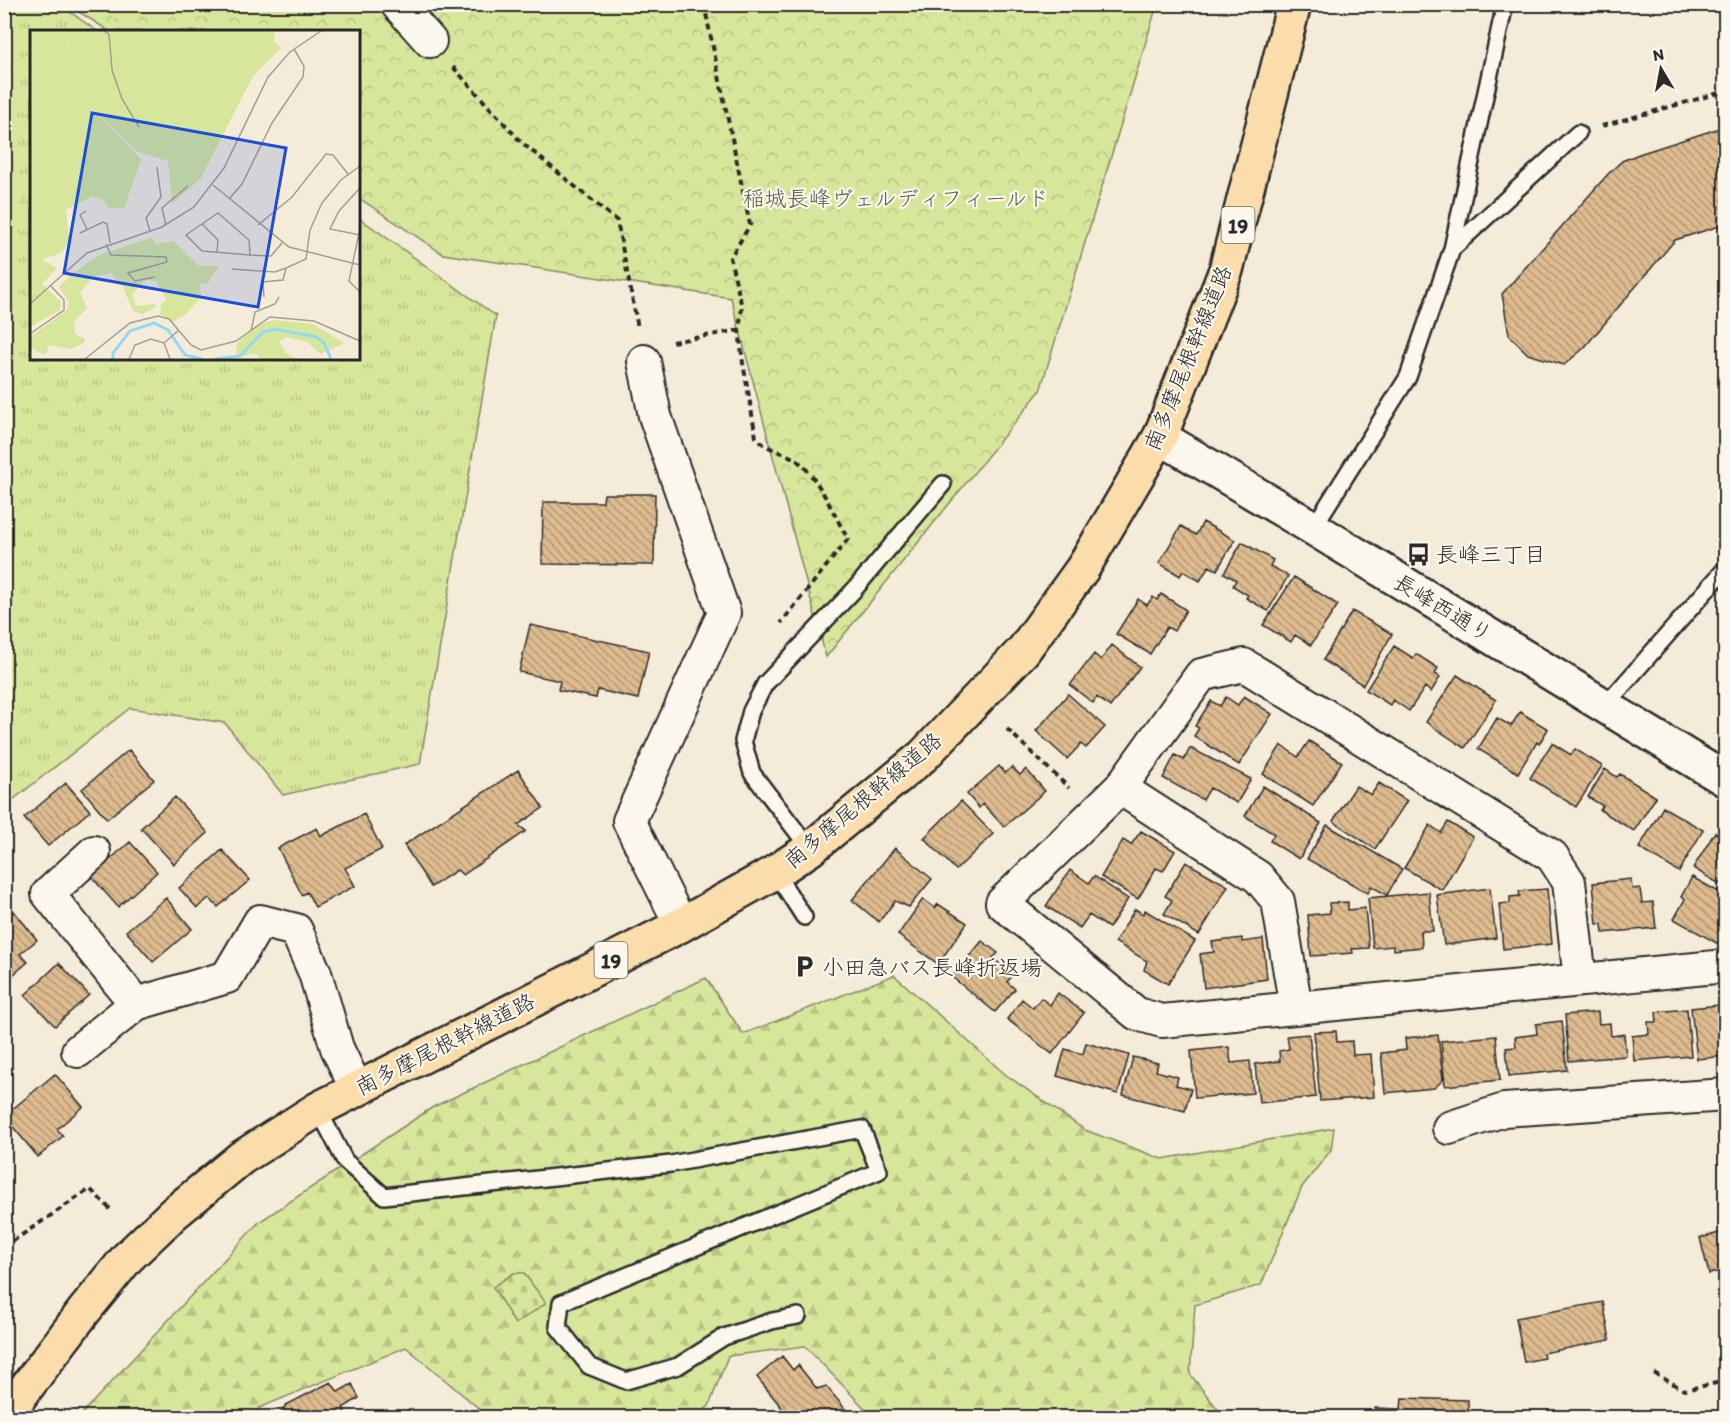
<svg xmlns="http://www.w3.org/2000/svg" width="1730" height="1422" font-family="Itim,'Klee One',sans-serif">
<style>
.grass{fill:url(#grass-tufts);stroke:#808862;stroke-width:1.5}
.forest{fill:url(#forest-firs);stroke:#808862;stroke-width:1.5}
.cemetery{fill:url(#cemetery-stones);stroke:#808862;stroke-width:1.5}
.park{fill:url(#park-crowns);stroke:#808862;stroke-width:1.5}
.building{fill:url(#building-back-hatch);stroke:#2b2b2b;stroke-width:1.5}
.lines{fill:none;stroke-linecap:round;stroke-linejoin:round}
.lane-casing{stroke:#2b2b2b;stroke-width:20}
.street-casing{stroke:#2b2b2b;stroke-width:36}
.secondary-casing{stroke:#2b2b2b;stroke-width:38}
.primary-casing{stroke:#2b2b2b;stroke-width:38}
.path{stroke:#2b2b2b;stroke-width:4;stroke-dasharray:6 4.5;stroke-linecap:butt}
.lane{stroke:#fbf7ec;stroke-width:15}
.street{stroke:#fbf7ec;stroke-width:32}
.secondary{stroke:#fbf7ec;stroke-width:33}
.primary{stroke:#faddab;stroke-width:33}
.labels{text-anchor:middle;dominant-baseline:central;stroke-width:4.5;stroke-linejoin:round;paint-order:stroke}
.shield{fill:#fbf7ec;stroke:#696865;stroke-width:1.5}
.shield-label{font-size:21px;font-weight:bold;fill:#2b2b2b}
.park-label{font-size:22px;fill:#565a47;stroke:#fbf7ec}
.street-label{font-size:22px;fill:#2b2b2b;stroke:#fbf7ec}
.poi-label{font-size:22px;fill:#2b2b2b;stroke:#fbf7ec;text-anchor:start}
.inset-river{fill:none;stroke:#94d8f6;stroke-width:3}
.inset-road{fill:none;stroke:#a49e93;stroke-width:1.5}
.view{fill:#1d4ed8;fill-opacity:0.15;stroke:#1d4ed8;stroke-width:3}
.inset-edge{fill:none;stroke:#2b2b2b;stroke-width:3}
</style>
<defs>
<pattern id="grass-tufts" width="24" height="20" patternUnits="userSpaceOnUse" patternTransform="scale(1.5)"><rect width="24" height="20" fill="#d6e69a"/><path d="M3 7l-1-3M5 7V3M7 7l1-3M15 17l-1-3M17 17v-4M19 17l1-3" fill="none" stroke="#b8c585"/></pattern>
<pattern id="forest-firs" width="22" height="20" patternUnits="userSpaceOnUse" patternTransform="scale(1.5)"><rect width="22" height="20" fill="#d6e69a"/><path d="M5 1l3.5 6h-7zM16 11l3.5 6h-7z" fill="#b8c585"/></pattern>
<pattern id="cemetery-stones" width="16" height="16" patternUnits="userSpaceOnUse" patternTransform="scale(1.5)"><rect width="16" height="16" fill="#d6e69a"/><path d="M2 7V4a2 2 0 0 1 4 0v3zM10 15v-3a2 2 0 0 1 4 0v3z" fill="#b8c585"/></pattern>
<pattern id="park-crowns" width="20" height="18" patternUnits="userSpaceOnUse" patternTransform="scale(1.5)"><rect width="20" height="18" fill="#d6e69a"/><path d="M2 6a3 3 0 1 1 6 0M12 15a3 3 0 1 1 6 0" fill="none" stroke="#b8c585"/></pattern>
<pattern id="building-back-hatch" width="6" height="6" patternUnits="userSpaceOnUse" patternTransform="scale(1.5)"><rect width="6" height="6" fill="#ddbb8f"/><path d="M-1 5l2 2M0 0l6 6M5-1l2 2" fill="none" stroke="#b39875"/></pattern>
</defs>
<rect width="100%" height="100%" fill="#f5ebd9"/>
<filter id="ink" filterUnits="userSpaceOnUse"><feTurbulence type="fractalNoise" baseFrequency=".0167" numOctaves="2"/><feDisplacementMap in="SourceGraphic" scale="12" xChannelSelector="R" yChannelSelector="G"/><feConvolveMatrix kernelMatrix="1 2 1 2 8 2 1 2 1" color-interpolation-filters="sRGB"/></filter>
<g filter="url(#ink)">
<path class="grass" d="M5 4 60 5 97 31 32 32V358H358L359 218 496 316 420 764 283 795 225 723 130 708 5 806Z"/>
<path class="forest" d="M894 975 1006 1075 1085 1130 1162 1159 1334 1128 1331 1150 1302 1187 1261 1285 1195 1305 1190 1374 1224 1417H873L805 1346 728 1356 709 1406 696 1417H489L406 1347 259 1408 254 1417 78 1418 259 1222 433 1107 706 978 743 1034Z"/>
<path class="cemetery" d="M514 1273H524L546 1303 515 1324 493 1287Z"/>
<path class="park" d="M68 5H1157L1040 391 826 657 731 298 443 254 359 198 358 32 109 31Z"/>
<path class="building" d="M1726 126V224L1675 240 1584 348 1564 365 1528 354 1509 335 1502 294 1608 174 1622 161 1639 154Z
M604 494H655L654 565 542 564 543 502H603Z
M1203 522 1235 540 1217 570 1209 566 1200 581 1183 571 1180 576 1159 563 1181 526 1196 535Z
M1242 542 1273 560 1270 566 1288 576 1268 611 1246 598 1248 595 1233 586 1236 580 1224 573Z
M1294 577 1338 605 1311 645 1295 635 1291 642 1263 625Z
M1161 594 1186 610 1174 631 1167 627 1150 654 1116 634 1138 599 1147 605 1153 597 1157 600Z
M1352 611 1392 634 1363 685 1323 660Z
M530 625 649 651 638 699 598 690 596 698 558 690 560 681 519 672Z
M1726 625V665L1721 653 1722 627Z
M1112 645 1140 667 1110 707 1097 697 1093 703 1070 685 1094 654 1101 660Z
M1394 646 1413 658 1416 654 1438 668 1435 674 1440 677 1431 692 1425 687 1409 711 1393 700 1390 705 1366 690Z
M1457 675 1496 700 1465 748 1426 722Z
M1068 694 1105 727 1086 748 1081 744 1067 759 1036 731Z
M1244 696 1272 714 1239 765 1194 736 1199 728 1195 726 1211 701 1220 706 1226 697 1238 705Z
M1520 712 1548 729 1539 744 1537 742 1518 773 1478 749 1497 718 1511 726Z
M1309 741 1342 762 1313 806 1263 774 1281 745 1298 757Z
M1552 743 1571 755 1575 749 1602 766 1576 807 1530 778Z
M1190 748 1251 779 1237 803 1210 788 1203 800 1163 778 1175 755 1184 760Z
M129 750 154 780 107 819 82 789Z
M999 766 1005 773 1012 767 1020 775 1026 769 1045 791 1004 827 983 804 979 808 967 794Z
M1605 769 1617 777 1620 774 1656 797 1634 831 1600 810 1603 806 1588 797Z
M518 770 543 808 518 825 526 831 463 875 457 870 431 887 404 845Z
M66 783 90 811 48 846 24 818Z
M1379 783 1407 801 1375 849 1333 821 1356 786 1371 795Z
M1263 786 1321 823 1299 859 1270 841 1274 834 1245 816Z
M175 797 208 833 174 864 141 828Z
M961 801 993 834 956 870 924 838Z
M1663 807 1703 830 1679 872 1639 848Z
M364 814 382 849 345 868 355 886 315 907 307 892 302 895 278 848 317 828 321 836Z
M1448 822 1473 837 1442 890 1404 868 1430 825 1441 833Z
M1327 825 1402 869 1387 895 1371 886 1368 893 1307 859Z
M1141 831 1175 851 1163 871 1156 868 1138 899 1101 877 1123 840 1131 845Z
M1715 832 1726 838V888L1693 868Z
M130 842 157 872 118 907 91 876Z
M895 848 932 879 909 907 895 901 879 922 852 900Z
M222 850 250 880 218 907 209 898 197 908 179 888Z
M1186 862 1228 886 1199 935 1164 914 1172 900 1165 896Z
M1070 870 1089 883 1094 876 1128 899 1109 928 1089 915 1080 928 1046 906Z
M1692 877 1726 896V935L1720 945 1674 919 1685 899 1681 897Z
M1631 879 1632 889 1640 888 1642 903 1653 902 1656 928 1603 933 1602 924H1597L1593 883Z
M1490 888 1496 938 1444 945 1437 895Z
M1547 889 1552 944 1503 949 1499 904 1510 903V897L1520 896 1519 891Z
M1429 892 1433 931H1421L1422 947 1393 950V946L1373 948 1368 898Z
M166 898 192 929 153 962 126 931Z
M923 899 935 908 938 904 967 923 938 964 898 935Z
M1348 902V910L1365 908 1369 948 1352 949 1353 953 1311 956 1308 915 1330 913 1329 903Z
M1135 909 1143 914 1145 910 1195 941 1168 984 1144 970 1147 961 1115 942Z
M14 911 37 940 20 954 28 962 8 979 4 975V919Z
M1242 938V942L1263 939 1267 979 1204 988 1200 954 1214 952 1212 942Z
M982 941 998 953 993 958 1013 975 1007 982 1015 989 995 1012 952 977Z
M59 963 89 995 55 1026 25 995Z
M1058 993 1084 1013 1052 1054 1007 1019 1022 999 1033 1008 1041 998 1050 1005Z
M1719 1005 1720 1017H1726V1056L1697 1059 1691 1008Z
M1687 1009 1691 1056 1634 1061 1632 1036 1649 1034 1648 1022H1657L1656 1012Z
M1598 1012 1599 1024 1610 1023 1611 1036 1624 1034 1626 1056 1569 1061 1565 1015Z
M1562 1021 1567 1070 1509 1076 1506 1048 1516 1047 1515 1037 1537 1034 1536 1024Z
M1336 1031 1337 1042 1352 1041 1353 1055 1371 1054 1374 1097 1320 1101 1314 1032Z
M1309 1034 1316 1097 1259 1103 1255 1064 1280 1061 1279 1051 1289 1049 1287 1036Z
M1438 1035 1443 1080 1434 1088 1385 1093 1381 1053 1406 1050 1405 1038Z
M1496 1036 1500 1080 1445 1086 1441 1041Z
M1086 1043 1129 1055 1118 1094 1057 1076 1065 1049 1083 1054Z
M1229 1047 1231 1063 1250 1061 1253 1093 1195 1098 1191 1051Z
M1133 1057 1158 1063 1156 1071 1178 1077 1176 1085 1191 1089 1185 1111 1123 1095Z
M55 1074 83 1107 57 1129 63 1136 38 1157 4 1116Z
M1723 1232 1726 1241V1270L1709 1274 1700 1238Z
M1603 1302 1610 1340 1543 1353 1544 1358 1524 1362 1516 1318Z
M782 1356 793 1370 798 1365 817 1389 826 1386 851 1416 849 1418H790L757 1377Z
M331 1382 338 1392 352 1384 359 1398 343 1408 348 1418H277L286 1405Z
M1402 1398 1468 1400V1418H1374L1375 1408 1401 1409Z"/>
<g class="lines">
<defs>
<path id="lane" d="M1452 249 1578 133
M1313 528 1408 377 1452 249 1505 4
M1604 707 1726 568
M810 849 752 773 743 741 751 711 765 684 854 590 943 484
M775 872 804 917
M318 1109 345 1161 384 1196 671 1164 862 1129 879 1171 561 1303 558 1327 589 1366 626 1381 678 1366 724 1337 772 1321 798 1316"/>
<path id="street" d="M397 4 430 41
M644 361 655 416 724 613 629 821 681 925
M1120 788 1258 877 1278 901 1296 1008
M94 852 48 894 136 1004
M1580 980 1569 882 1552 856 1244 665 1201 675 1120 788 1002 903 1137 1014 1162 1021 1726 966
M78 1051 136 1004 227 977 260 921 296 930 315 973 337 1048 356 1088
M1449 1128 1504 1110 1726 1095"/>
<path id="secondary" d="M1160 437 1313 528 1726 780"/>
<path id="primary" d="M4 1417 84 1311 127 1258 173 1214 241 1158 318 1109 681 925 775 872 810 849 923 756 1023 651 1083 568 1160 437 1226 270 1294 4"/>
</defs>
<use href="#lane" class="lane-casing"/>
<use href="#street" class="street-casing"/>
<use href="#secondary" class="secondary-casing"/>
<use href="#primary" class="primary-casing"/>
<path class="path" d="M704 4 750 225 730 258 742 307 739 330 743 363 756 437C766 451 787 451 800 463 820 481 834 515 848 539L781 623
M453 67 521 142 617 221 638 328
M1602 126 1726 91
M672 342 739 330
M1007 729 1069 788
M4 1247 90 1189 113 1212
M1654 1373 1684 1390 1726 1381"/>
<use href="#lane" class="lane"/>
<use href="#street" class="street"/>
<use href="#secondary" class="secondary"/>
<use href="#primary" class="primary"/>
</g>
</g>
<defs>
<symbol id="bus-bare" viewBox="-9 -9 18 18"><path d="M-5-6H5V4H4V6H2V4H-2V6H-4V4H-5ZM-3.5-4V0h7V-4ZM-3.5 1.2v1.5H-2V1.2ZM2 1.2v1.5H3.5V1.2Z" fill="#2b2b2b" stroke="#fbf7ec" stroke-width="2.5" paint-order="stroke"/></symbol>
<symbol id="parking-bare" viewBox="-9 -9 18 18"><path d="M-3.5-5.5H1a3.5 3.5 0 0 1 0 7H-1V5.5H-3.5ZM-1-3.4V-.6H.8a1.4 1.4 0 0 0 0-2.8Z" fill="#2b2b2b" stroke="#fbf7ec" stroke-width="2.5" paint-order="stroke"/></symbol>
</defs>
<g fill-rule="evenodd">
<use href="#bus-bare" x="1402" y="538" width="33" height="33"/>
<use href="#parking-bare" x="788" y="950" width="33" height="33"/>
</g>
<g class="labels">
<g class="shield">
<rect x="1221.5" y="207" width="33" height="36" rx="4.5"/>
<rect x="594.5" y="942" width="33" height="36" rx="4.5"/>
</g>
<g class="shield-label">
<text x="1238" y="225">19</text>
<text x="611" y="960">19</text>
</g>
<g class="park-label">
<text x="896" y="198">稲城長峰ヴェルディフィールド</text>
</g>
<g class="street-label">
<text transform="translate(1188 358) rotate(-68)">南多摩尾根幹線道路</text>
<text transform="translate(1443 608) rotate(31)">長峰西通り</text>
<text transform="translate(863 800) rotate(-40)">南多摩尾根幹線道路</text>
<text transform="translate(445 1044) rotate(-27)">南多摩尾根幹線道路</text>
</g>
<g class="poi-label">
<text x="1436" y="554">長峰三丁目</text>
<text x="822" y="967">小田急バス長峰折返場</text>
</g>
</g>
<g transform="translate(30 30)">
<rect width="330" height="330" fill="#f5ebd9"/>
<path d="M0 1H40L38 21 56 73 111 129 94 178H78L73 169 62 166 36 180 39 209 0 223Z" fill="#d6e69a"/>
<path d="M7 147 15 153 39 209 33 222 14 229 0 241V149ZM122 207 125 214 143 211 169 236H189L178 253 170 254 171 267 157 283 143 292 130 284 131 274 137 271 126 251 117 250 102 263 106 276 125 274 126 277 113 284 103 281 93 257 81 243 63 247 50 263 57 278 44 292 45 304 55 309 53 314 40 319 19 315 16 324H11L0 317V307L37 280 39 272 29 257 40 246 67 226ZM244 290 283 294 314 313 291 324 277 312 256 307 249 312 256 323 267 329H229L226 323 199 329 207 324 206 314 227 295Z" fill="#d6e69a"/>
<path d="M40 1H245L244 11 251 18 223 46 171 148 142 174 138 131 106 121 56 73 38 21ZM0 224 27 238 12 254 31 272 30 280 0 297Z" fill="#d6e69a"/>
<path d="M102 1H156L174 53 125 70Z" fill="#d6e69a"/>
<path class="inset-river" d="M83 329V323L100 301 124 293 138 300 155 325 172 329M185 329 210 326 233 302 245 299 286 307 294 313 301 329"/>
<path class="inset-road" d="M74 1 79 4 82 40 92 69 109 97M183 155 259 217 330 235M330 158 309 181 300 199 330 205M199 169 212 154 242 93 273 47 274 36 264 19M56 181 50 185 57 199M172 194 188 210 187 222M136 195 132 178 158 156M228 195 262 167 296 124 303 125 318 144M330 198 319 251 330 262M120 201 116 188 131 167 127 137M50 203 73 192 77 194 80 213M76 214 81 225 136 227 137 232 98 243 105 251 125 247M220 225 219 210 188 183 156 205 172 221 220 225 241 226 252 213M202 239 245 242 256 238M234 267 233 252 253 250 256 238 276 229 280 200 292 173 311 150 330 136M0 274 57 223 132 197 164 177 194 138 238 47 260 22 291 1M221 301 225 282 245 274 249 267M0 304 34 280V270L20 255M134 313 149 300M55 329 100 293 128 286 139 289 161 315 171 320 206 311 240 287 284 291 330 311M99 329 105 315 121 309 134 313 140 329"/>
<path class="view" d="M62 83 256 118 228 277 34 243Z"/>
<rect width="330" height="330" class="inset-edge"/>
</g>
<rect width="1730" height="1422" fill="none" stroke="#fbf7ec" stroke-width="24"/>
<rect x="12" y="12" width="1706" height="1398" fill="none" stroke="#2b2b2b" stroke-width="2" filter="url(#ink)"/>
<g transform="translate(1661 69) rotate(350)" stroke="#fbf7ec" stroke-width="4.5" paint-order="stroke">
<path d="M0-4.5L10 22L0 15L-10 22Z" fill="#2b2b2b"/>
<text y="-9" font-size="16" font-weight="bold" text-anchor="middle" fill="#2b2b2b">N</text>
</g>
</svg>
